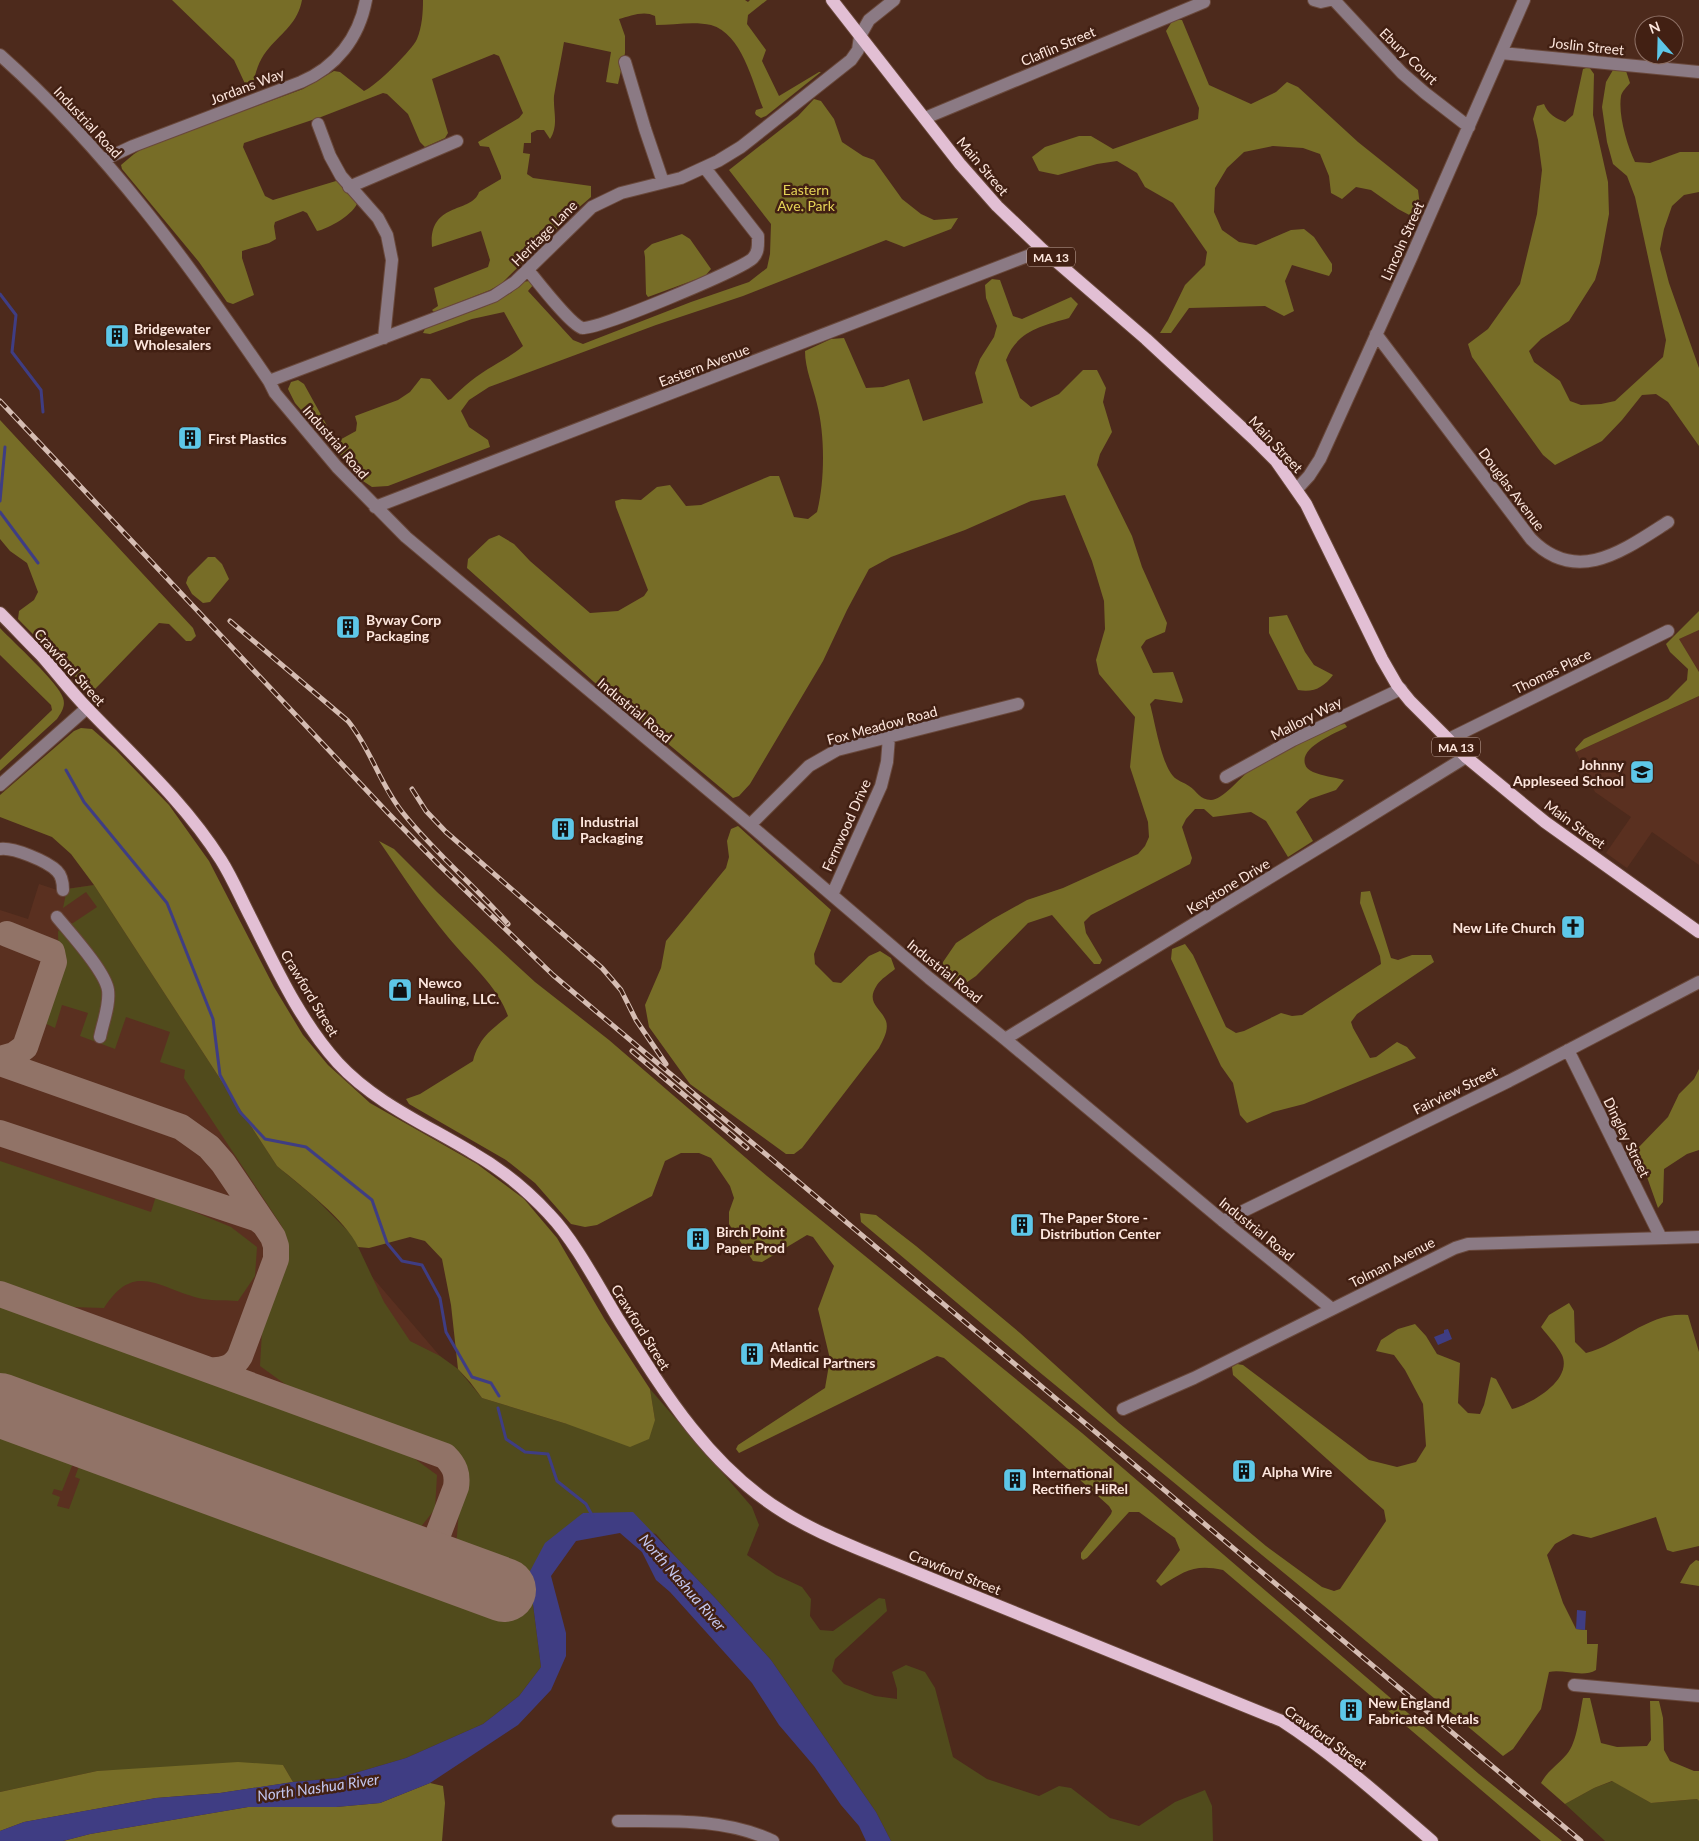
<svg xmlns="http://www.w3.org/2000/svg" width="1699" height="1841" font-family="Lato,sans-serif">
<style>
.built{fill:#5a3020}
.green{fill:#514b1c}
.forest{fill:#776d27}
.water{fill:#3f3d83}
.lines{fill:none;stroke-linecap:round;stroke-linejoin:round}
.stream{stroke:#3f3d83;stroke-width:3}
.taxiway{stroke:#917367;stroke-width:26}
.runway{stroke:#917367;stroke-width:64}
.minor-casing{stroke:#69483b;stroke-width:14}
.major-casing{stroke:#69483b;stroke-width:14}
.minor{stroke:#8b7a84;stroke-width:12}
.major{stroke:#e2bfd4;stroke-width:12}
.rail-casing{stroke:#d5bcb2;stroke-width:5}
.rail{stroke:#422013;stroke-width:3;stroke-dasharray:9;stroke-linecap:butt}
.labels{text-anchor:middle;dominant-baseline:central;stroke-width:5;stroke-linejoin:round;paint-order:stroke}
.shield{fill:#422013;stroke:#c5aba0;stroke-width:1}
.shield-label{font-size:12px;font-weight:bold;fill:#fde6dd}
.street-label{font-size:14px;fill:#fde6dd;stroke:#422013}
.park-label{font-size:14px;fill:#e5d357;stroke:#422013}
.poi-label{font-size:14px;font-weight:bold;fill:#fde6dd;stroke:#422013;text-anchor:start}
.water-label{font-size:15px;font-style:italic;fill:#c3c6ef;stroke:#422013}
</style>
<rect width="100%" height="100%" fill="#4d2a1c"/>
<path class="built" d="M1699 630V672L1678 639Z
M1699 696V865L1652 832 1627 868 1606 853 1631 817 1595 792 1576 752Z
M39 884 57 890 94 885 203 1049 277 1166 493 1418 565 1505 504 1606 468 1629 70 1533 0 1494V910L28 919Z"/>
<path class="green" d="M94 885 277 1166 313 1196 353 1236 384 1302 410 1341 440 1356 458 1369 482 1398 567 1424 655 1420 650 1389 752 1507 759 1525 747 1555 776 1575 802 1587 811 1599 810 1616 820 1630 833 1631 879 1598 885 1599 887 1611 835 1659 832 1671 844 1684 875 1696 897 1699V1689L892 1672 906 1665 925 1672 935 1688 953 1757 987 1779 1039 1796 1059 1786 1071 1788 1110 1818 1139 1826 1175 1802 1205 1790 1212 1806 1213 1841H891L876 1812 771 1660 717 1600 675 1556 656 1534 583 1513 529 1573 541 1667 519 1696 483 1724 406 1758 338 1778 293 1782 283 1765 97 1771 0 1792V1428L76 1456 62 1491 54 1489 52 1494 60 1497 57 1506 69 1509 80 1479 75 1477 82 1458 498 1611 513 1569 456 1548 459 1510 465 1475 460 1461 450 1450 289 1387 260 1366 262 1331 285 1259C287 1246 288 1236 281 1225L184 1078 185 1070 160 1062 170 1032 126 1017 115 1049 80 1036 88 1013 62 1005 55 1028 40 1021 59 968 58 932 60 927 73 923 97 907 86 892 63 908 67 889Z
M0 1161 151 1212 156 1196 231 1227 257 1247 255 1276 238 1301C226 1300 214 1301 203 1299 160 1290 135 1259 104 1308L71 1307 0 1285Z
M0 1302 334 1424 411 1456 437 1475 435 1509 416 1533 0 1382Z
M1613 1781 1651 1803 1697 1799 1699 1801V1841H1605L1565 1804 1594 1788Z"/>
<path class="forest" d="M172 0H302C298 22 283 32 269 48 260 58 256 70 253 84L247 88 234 60Z
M423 0H745L748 2 750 0H767L748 15 747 24 766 50 762 61 779 96 819 72H821L766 116 761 118 756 115 755 113 756 110 763 108C752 81 742 34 711 25 694 21 673 25 656 25L655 16C644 10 630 16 619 19L625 36V53L618 84 606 82 611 52 564 42C561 60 557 78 554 96 553 111 559 125 550 139L544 130H537L531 133V143H524L523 153 530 154 527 174 533 178 591 186V197L576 210 501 284 490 290 434 312 432 310 438 306 434 288 488 267 490 260 481 231 432 247C428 201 472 214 479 192L501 179V176L489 147 480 146 478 142 519 118 523 113 499 56 494 54 432 79 448 133 445 138 425 147 420 142 408 114 387 94 383 93 321 117 244 143 243 147 265 196 273 200 336 181 341 182 358 201C355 214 328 229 317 231L307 213 303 211 275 222 274 226 276 239 269 243 242 251V258L254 295 233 304 227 302 199 262 122 169 121 165 134 154 145 147 303 89 334 71 340 72 364 91C375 87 413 49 417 39 422 27 423 13 423 0Z
M1173 20H1182L1209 85 1251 104 1276 92 1287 82 1298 87 1358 142 1418 190 1421 214 1415 218 1398 209 1371 190 1356 187 1342 199 1331 193 1329 176 1320 154 1303 148 1273 146 1244 152 1227 168 1215 188 1214 212 1222 230 1239 242 1256 245 1291 230 1304 229 1314 237 1332 264V271L1329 276 1292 265 1285 281 1294 311 1284 316 1265 306 1189 308 1171 333H1160L1168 320 1185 285 1205 265 1207 252 1173 203 1145 187 1137 173 1117 161 1097 164 1058 175 1039 171 1032 157 1045 147 1079 136H1091L1113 149 1198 119 1199 108 1166 31Z
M1589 67 1594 74 1593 115 1608 182 1609 214 1600 263 1595 280 1569 321 1541 339 1529 351 1534 362 1560 381 1570 401 1581 405 1601 404 1615 401 1663 357 1666 340 1635 197 1627 176 1613 164 1607 142 1602 107 1606 82 1613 70 1626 71 1630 83C1627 87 1622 91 1621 96 1618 115 1627 145 1635 162L1650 163 1680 152H1699V192L1684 195 1672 206 1664 229 1660 249 1669 283 1699 368V446L1668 402 1656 394 1642 395 1622 420 1602 441 1555 465 1543 455 1472 357 1468 344 1488 329 1520 284 1537 214 1542 170 1538 140 1533 119 1537 106 1544 104C1548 114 1555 118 1565 122L1573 115 1583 69Z
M814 99 821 101 834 119 842 142 863 156 874 160 902 199 921 214 934 220 958 218 951 229 904 247 886 240 743 296 656 325 489 387 469 400 461 411 469 427 488 440 490 447 388 486 372 487 363 481 295 403 288 389 291 382 298 380 304 384 336 442 356 431 357 423 355 416 398 400 410 392 421 378 430 379 448 400 451 399C464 386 477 375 493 366 504 359 513 355 523 346L504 312 472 319 430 334 423 333 425 329 486 306 511 293 522 282 529 281 534 284 528 291 573 340 583 344 691 302 749 282 767 268 770 254 771 224 729 170 798 116Z
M682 234 690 239 711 269 705 276 648 297 646 294 645 257 644 251 652 244Z
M992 279 1000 280 1013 316 1022 319 1071 297 1078 304 1069 318C1042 326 1017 331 1006 360L1020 398 1031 407 1059 394 1083 370H1097L1106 388 1103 402 1112 432 1100 454 1097 465 1132 536 1142 567 1167 623 1165 632 1146 640 1141 647 1153 673 1173 672 1183 700 1182 703 1155 699 1150 704C1155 722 1161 762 1173 776 1177 781 1184 782 1189 786 1197 791 1200 800 1211 800 1222 800 1240 778 1249 771 1270 756 1321 726 1345 724L1347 727C1334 734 1300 747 1305 764 1306 768 1309 770 1313 772 1322 776 1334 777 1344 780L1336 790 1310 799 1296 812 1313 841 1288 857 1266 821 1251 812 1213 817 1204 809H1195L1186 819 1182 827 1192 858 1190 864 1091 915 1084 922 1086 933 1102 960 1100 964H1094L1052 915 1028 923 976 976 960 987 952 983 942 975 943 962 956 943 993 919 1027 900 1063 888 1138 854 1145 846 1149 837 1148 822 1130 767 1135 717 1099 674 1096 660 1105 629 1104 601 1092 561 1065 495 1031 501 965 530 891 557 869 569 847 610 823 661 750 784 739 796 733 798 594 682 467 568 468 559 489 539 499 535 514 544 530 561 590 613 618 611 644 596 648 590 616 507 615 501 622 499 641 500 657 487 670 485 686 506 701 505 770 476H779L794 517 808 519 817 512C825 481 825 435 817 404 813 386 805 369 805 351L831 339 844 338 866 388 883 387 909 379 923 421 983 403 975 373 980 359 994 337 997 326 986 298 985 285Z
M0 420 193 628 196 636 191 641H186L169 624 159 623 102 682 94 690H88L18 619 19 611 34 600 38 592 27 563 10 551 0 539Z
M208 557H215L222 564 229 579 210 602 203 603 192 594 186 583 188 577Z
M1699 611V630L1679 639 1699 672V696L1576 752 1575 749 1584 739 1668 699 1687 680 1688 669 1670 652 1666 644Z
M1287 615 1305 652 1314 665 1333 675C1324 687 1314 693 1298 690L1269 633V617Z
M0 628C13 642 59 683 63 698 66 706 61 713 57 719L0 771V760L52 710 51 705 0 655Z
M81 728 92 729 116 750 169 805 209 861 274 987 303 1035 328 1065 370 1103 477 1164 524 1199 557 1238 605 1320 650 1389 655 1420 649 1439 630 1447 567 1424 482 1398 470 1382 458 1369 451 1305 442 1259 425 1241 410 1237 369 1248 358 1247C346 1220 301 1186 277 1166L94 885 71 854 52 837 0 817V795L74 731Z
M738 826 831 910 814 954 815 964 833 982 841 983 869 956 880 951 891 958 895 969C889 974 881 979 877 985 865 1003 881 1008 886 1021 889 1030 883 1040 879 1048L802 1148 794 1154H786L690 1084 649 1027 645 1005 661 968 666 941 726 868 729 857 727 841 731 829Z
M379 841 394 849 437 892 535 982 609 1040 767 1176 1082 1433 1479 1774 1562 1841H1541L1223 1570C1194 1564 1185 1571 1161 1586L1156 1581 1180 1550 1175 1538 1139 1512H1129L1087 1558 1083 1560 1081 1558V1553L1111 1514 1112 1511 1109 1506 944 1358 937 1356 739 1453 736 1449 738 1445 825 1388 830 1359 818 1309 834 1266 813 1237 807 1235 762 1262 753 1261 729 1224V1212L734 1198 730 1186 711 1158 699 1153H681L665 1161 652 1196 597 1225 585 1227 571 1224 535 1183 506 1160 409 1104 406 1099 420 1094 473 1061C479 1038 490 1031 508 1016 497 985 469 963 448 937 423 907 401 873 379 841Z
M1370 891 1391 958 1398 960 1412 955H1431L1434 962 1357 1014 1351 1022 1353 1028 1370 1058 1376 1057 1397 1042 1407 1047 1416 1058 1304 1104 1273 1112 1247 1123 1240 1115 1233 1083 1221 1066 1171 959 1172 949 1185 944 1193 955 1226 1027 1236 1033 1244 1031 1281 1013 1292 1016 1302 1015 1381 964 1380 956 1360 903 1361 892Z
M1699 1069V1150L1687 1154 1664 1169 1663 1202 1658 1208 1637 1149 1668 1117 1679 1094 1694 1079Z
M860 1213 876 1215 916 1246 1020 1333 1119 1423 1266 1546 1322 1587 1334 1591 1340 1589 1386 1521 1384 1510 1233 1375 1232 1367 1237 1364 1243 1365 1369 1460 1397 1467 1416 1462 1426 1446 1423 1404 1405 1370 1394 1355 1376 1351 1381 1340 1398 1329 1415 1324 1426 1336 1437 1354 1460 1363 1458 1403 1468 1413 1480 1414 1484 1405 1491 1377 1496 1379 1512 1409C1531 1404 1573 1380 1562 1355 1557 1345 1548 1336 1541 1327L1549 1315 1569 1303 1574 1311 1575 1342 1586 1353C1621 1344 1650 1311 1688 1315L1699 1352V1546L1673 1552 1667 1550 1656 1517 1591 1538 1573 1534 1555 1544 1547 1555 1563 1603 1576 1629 1587 1630V1644H1598L1596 1670C1583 1678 1564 1669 1549 1672L1541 1709 1513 1749 1503 1756 1329 1610 1032 1366 861 1222Z
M1696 1560 1699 1561V1586L1680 1583 1690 1565Z
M1583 1698H1590L1601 1743 1617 1747 1647 1746 1651 1740 1650 1701H1659L1663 1718 1664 1750 1670 1761 1694 1771H1699V1801L1697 1799 1651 1803 1612 1781 1594 1788 1565 1804 1541 1783C1548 1770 1558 1765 1567 1754 1577 1743 1580 1712 1583 1698Z
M238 1762 283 1765 293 1782 220 1793 156 1798 24 1822 0 1831V1792L97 1771Z
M430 1783 443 1786 445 1803 442 1841H63L90 1834 248 1807H336L380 1803Z"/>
<path class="water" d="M1448 1329 1452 1339 1438 1345 1434 1337 1444 1333V1330Z
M633 1512 717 1600 771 1660 876 1812 891 1841H866L859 1826 841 1805 814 1766 779 1725 752 1683 670 1592 656 1580 642 1552 620 1533 576 1541 551 1576 566 1633V1656L551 1690 518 1725 430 1783 380 1803 336 1807H248L90 1834 63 1841H0V1831L24 1822 156 1798 220 1793 293 1782 338 1778 406 1758 483 1724 519 1696 541 1667 529 1573 545 1543 583 1513Z
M1577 1610 1586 1611 1585 1630 1576 1629Z"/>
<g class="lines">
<path class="stream" d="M0 294 16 315 12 352 41 390 43 412
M0 501 5 447
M0 512 38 563
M66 770 84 802 167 903 213 1019 220 1075 240 1112 265 1139 306 1147 372 1200 387 1243 402 1261 422 1265 440 1298 446 1332 472 1377 491 1383 499 1396
M498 1408 506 1439 525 1452 548 1454 557 1481 586 1504 593 1517"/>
<path class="taxiway" d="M0 1059 14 1055 25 1047 54 962 52 952 7 934
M0 1063 181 1127 209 1147 223 1163 273 1237 276 1246V1259L240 1356C233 1368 223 1371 209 1370
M0 1133 258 1219 263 1223
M0 1294 445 1456C455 1466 458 1474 456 1487L437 1537C428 1552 416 1553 400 1551"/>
<path class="runway" d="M0 1405 504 1590"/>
<defs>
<path id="minor" d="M1314 0 1321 2 1330 0
M1334 0 1402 73 1425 93 1469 127
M1501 53 1699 72
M0 55C106 149 190 265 269 381L275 393 337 467 406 537 750 825 929 978 1005 1039 1223 1221 1332 1309
M625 62 645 129 663 182
M925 118 1204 2
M318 124 330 156 341 176 378 218 387 235 392 260 384 338
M103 160 133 146 301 82C336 67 359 38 366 0
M349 187 457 141
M528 270C537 281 570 324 582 328 592 332 743 269 753 258 759 252 758 244 758 236L705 168
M1376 334 1531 539C1577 586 1624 550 1668 522
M269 381 494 296 515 282 592 207 621 193 681 178 718 161 741 147 851 60 858 50 860 36 869 20 894 0
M1297 489 1309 476 1320 459 1411 258 1524 0
M375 507 1043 250
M1449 739 1668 631
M1226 777 1293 740 1401 689
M0 785 87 708
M750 825 809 766 837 750 1018 704
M0 849C13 847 47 861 57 871 62 876 63 883 63 890
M832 895 881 786 887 762 889 737
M57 917C70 933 105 971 108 990 110 1005 103 1022 100 1037
M1005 1039C1159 945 1313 852 1466 757
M1568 1050 1661 1238
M1223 1221 1509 1081 1699 982
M1123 1409 1194 1378 1455 1248 1468 1244 1699 1237
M1574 1685 1699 1696
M618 1821C669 1821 726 1818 773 1841"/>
<path id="major" d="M832 0 960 164 997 206 1043 250 1146 339 1254 439 1276 461 1306 504 1382 659 1397 685 1410 701 1466 757 1545 822 1699 932
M0 613C14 627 27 641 41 655 57 673 71 692 88 709 135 758 185 803 221 860 233 879 241 899 251 918 276 968 300 1021 338 1063 375 1103 427 1125 473 1153 501 1169 527 1190 549 1214 575 1241 597 1284 617 1317 663 1391 709 1467 785 1513 809 1528 835 1539 861 1550L1282 1721C1336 1756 1384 1800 1432 1841"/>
</defs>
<use href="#minor" class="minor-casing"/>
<use href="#major" class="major-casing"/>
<use href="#minor" class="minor"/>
<use href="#major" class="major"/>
<defs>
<path id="rail" d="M0 401 388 813 438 864 553 975 1581 1841
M230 621 348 721C371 749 380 785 403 813 435 853 475 886 508 924
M412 789 426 811 446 832 602 968 621 990 636 1020 666 1064
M632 1051 747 1148"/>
</defs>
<use href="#rail" class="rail-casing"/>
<use href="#rail" class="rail"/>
</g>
<defs>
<symbol id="building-square" viewBox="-11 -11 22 22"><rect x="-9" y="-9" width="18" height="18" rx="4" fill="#5dc7e8" stroke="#422013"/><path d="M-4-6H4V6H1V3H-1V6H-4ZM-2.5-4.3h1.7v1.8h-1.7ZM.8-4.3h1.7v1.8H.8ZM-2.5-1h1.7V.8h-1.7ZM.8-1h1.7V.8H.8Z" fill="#111"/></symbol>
<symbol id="school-square" viewBox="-11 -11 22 22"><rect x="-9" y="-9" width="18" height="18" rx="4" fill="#5dc7e8" stroke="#422013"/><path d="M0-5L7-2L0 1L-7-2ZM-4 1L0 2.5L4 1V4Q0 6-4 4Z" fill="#111"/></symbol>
<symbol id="church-square" viewBox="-11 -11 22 22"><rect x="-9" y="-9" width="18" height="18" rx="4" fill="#5dc7e8" stroke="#422013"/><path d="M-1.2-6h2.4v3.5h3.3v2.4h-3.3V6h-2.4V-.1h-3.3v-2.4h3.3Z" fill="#111"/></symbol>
<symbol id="shop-square" viewBox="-11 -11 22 22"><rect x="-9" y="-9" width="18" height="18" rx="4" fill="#5dc7e8" stroke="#422013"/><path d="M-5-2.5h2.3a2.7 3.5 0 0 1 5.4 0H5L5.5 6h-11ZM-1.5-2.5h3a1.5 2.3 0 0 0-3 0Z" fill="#111"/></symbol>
</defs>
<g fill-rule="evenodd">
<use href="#building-square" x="103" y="322" width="28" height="28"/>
<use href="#building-square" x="176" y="424" width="28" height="28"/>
<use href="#building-square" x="334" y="613" width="28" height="28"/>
<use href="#school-square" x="1628" y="758" width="28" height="28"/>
<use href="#building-square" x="549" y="815" width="28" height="28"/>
<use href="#church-square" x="1559" y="913" width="28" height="28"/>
<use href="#shop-square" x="386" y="976" width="28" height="28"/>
<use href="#building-square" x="1008" y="1211" width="28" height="28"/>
<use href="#building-square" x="684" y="1225" width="28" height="28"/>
<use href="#building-square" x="738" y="1340" width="28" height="28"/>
<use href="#building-square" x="1230" y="1457" width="28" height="28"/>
<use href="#building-square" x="1001" y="1466" width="28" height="28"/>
<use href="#building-square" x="1337" y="1696" width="28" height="28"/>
</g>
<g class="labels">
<g class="shield">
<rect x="1027" y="247.5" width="48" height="19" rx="4"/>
<rect x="1432" y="737.5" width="48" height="19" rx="4"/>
</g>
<g class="shield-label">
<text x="1051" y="257">MA 13</text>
<text x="1456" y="747">MA 13</text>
</g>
<g class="street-label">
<text transform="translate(1058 46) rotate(-23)">Claflin Street</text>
<text transform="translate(1587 46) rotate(6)">Joslin Street</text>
<text transform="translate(1409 56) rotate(44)">Ebury Court</text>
<text transform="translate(247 86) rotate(-21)">Jordans Way</text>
<text transform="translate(88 122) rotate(47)">Industrial Road</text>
<text transform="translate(983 166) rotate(50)">Main Street</text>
<text transform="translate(544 233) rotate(-45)">Heritage Lane</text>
<text transform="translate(1402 241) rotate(-66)">Lincoln Street</text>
<text transform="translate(704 365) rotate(-21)">Eastern Avenue</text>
<text transform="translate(336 442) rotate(49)">Industrial Road</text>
<text transform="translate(1276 444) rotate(47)">Main Street</text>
<text transform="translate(1512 489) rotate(53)">Douglas Avenue</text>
<text transform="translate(70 667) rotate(48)">Crawford Street</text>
<text transform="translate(1552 671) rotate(-26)">Thomas Place</text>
<text transform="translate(635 710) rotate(40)">Industrial Road</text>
<text transform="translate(1306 718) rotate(-27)">Mallory Way</text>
<text transform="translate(882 725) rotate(-15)">Fox Meadow Road</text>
<text transform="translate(1575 824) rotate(36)">Main Street</text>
<text transform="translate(846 825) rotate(-66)">Fernwood Drive</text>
<text transform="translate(1228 886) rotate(-31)">Keystone Drive</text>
<text transform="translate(945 971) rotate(39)">Industrial Road</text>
<text transform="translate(310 993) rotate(59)">Crawford Street</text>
<text transform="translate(1455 1090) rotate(-26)">Fairview Street</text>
<text transform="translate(1627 1137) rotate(64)">Dingley Street</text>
<text transform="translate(1257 1229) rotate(39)">Industrial Road</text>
<text transform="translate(1392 1262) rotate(-27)">Tolman Avenue</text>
<text transform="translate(641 1327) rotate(58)">Crawford Street</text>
<text transform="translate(955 1572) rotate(22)">Crawford Street</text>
<text transform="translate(1326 1737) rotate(36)">Crawford Street</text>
</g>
<g class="park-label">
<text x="806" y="189">Eastern<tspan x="806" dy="16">Ave. Park</tspan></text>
</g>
<g class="poi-label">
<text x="134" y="328">Bridgewater<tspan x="134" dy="16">Wholesalers</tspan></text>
<text x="208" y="438">First Plastics</text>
<text x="366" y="619">Byway Corp<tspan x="366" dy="16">Packaging</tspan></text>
<text x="1624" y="764" text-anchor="end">Johnny<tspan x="1624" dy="16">Appleseed School</tspan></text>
<text x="580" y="821">Industrial<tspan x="580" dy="16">Packaging</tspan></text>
<text x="1556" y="927" text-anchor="end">New Life Church</text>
<text x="418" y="982">Newco<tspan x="418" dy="16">Hauling, LLC.</tspan></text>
<text x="1040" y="1217">The Paper Store -<tspan x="1040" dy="16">Distribution Center</tspan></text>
<text x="716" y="1231">Birch Point<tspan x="716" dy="16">Paper Prod</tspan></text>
<text x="770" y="1346">Atlantic<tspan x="770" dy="16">Medical Partners</tspan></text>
<text x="1262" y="1471">Alpha Wire</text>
<text x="1032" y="1472">International<tspan x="1032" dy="16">Rectifiers HiRel</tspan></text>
<text x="1368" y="1702">New England<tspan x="1368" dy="16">Fabricated Metals</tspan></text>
</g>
<g class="water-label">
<text transform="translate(683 1582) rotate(49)">North Nashua River</text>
<text transform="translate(318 1787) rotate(-8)">North Nashua River</text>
</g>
</g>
<g transform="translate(1659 40) rotate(340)"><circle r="24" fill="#422013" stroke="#8d6f64"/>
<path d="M0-4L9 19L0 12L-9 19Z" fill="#5dc7e8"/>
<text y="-8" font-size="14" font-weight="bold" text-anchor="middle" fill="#fde6dd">N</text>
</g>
</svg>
